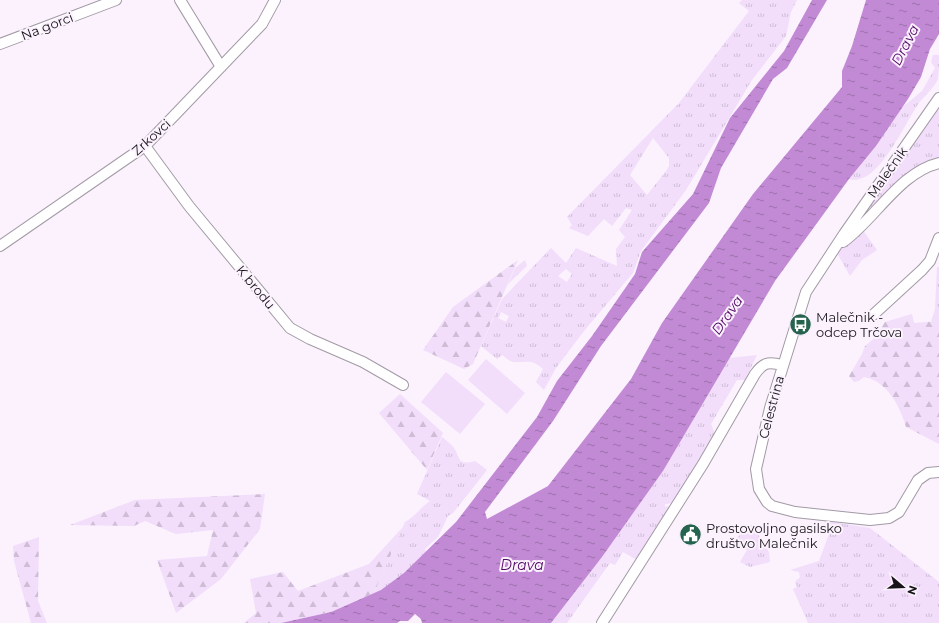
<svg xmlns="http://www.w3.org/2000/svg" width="939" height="623" font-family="Montserrat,sans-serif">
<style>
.grass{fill:url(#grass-tufts);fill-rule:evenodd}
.forest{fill:url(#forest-firs)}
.park{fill:#f2ddfa}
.water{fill:url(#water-ripples)}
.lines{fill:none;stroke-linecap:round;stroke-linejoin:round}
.minor-casing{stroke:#a29aa5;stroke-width:12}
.minor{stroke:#fff;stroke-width:10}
.labels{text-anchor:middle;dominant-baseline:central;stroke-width:4;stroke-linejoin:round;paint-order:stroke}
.street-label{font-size:13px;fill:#171418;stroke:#fbf2fe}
.poi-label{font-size:13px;fill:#171418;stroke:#fbf2fe;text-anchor:start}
.water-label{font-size:14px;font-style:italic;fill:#520665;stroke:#fbf2fe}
</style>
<defs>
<pattern id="grass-tufts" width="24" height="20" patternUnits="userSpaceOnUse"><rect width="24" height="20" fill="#f2ddfa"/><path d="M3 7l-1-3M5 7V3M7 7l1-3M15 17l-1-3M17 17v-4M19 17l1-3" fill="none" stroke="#cfbdd6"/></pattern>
<pattern id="forest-firs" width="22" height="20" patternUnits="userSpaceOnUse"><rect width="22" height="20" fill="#f2ddfa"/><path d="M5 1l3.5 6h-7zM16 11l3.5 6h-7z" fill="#cfbdd6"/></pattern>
<pattern id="water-ripples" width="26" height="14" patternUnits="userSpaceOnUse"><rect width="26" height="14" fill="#c28ad5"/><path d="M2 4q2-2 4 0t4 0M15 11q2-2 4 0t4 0" fill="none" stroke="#9d70ac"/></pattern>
</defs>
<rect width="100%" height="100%" fill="#fbf2fe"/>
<path class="grass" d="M742 0H797L791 12 786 36 752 80 686 190 641 251 633 273 584 331 556 368 544 390 536 382 543 369C531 358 527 363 513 362 509 361 505 357 502 355L497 359 481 346 502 299 551 248 566 263 576 248 617 266 616 249 625 237 619 230 632 210 626 208 612 226 604 219 588 236 569 228 572 225 567 217 679 103 749 11 739 3ZM653 138 669 158V166L666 171 647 195 630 175ZM566 269 572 274 567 282 558 276ZM501 312 509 316 506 322 498 318Z
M933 55H939C939 62 939 73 938 79 934 88 925 95 919 103 905 122 878 188 849 179L876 146 900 109 922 91 935 68 931 62Z
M937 108 939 110V161L866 217 861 214Z
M862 229 877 250 862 260 850 276 837 253Z
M525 260 527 266 508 284 515 268Z
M937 267H939V321L931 322 935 309Z
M757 355 745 380H737L711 424 715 434 692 474 674 503 665 504V507L671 506 637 560 623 552 615 565 610 563 567 623H551L602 557 663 471 729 358Z
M442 437C446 440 451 444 454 448 461 458 456 466 475 461L487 470 453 513 448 516 438 537 425 549 426 552 403 575 372 598 405 522C416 516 421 507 430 501L417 494Z
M825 521 870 528 939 582V623H808L793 589 797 587 795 582 800 577 799 572 790 570 819 561 832 526 824 522Z
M752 525 769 552 770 562 750 567 740 562 747 550 733 541Z"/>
<path class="forest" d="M518 260 473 364 464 369 423 350 453 307Z
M912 314 914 323 939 321V444L906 427C900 406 887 381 864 377L859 381 854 382 849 376 862 354 865 346 876 337 885 322Z
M400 394 443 433 427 470 379 413Z
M265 494 260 529 221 579 176 613 157 560 207 556 213 530 176 534 145 521 134 526 70 525 135 500Z
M403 527 374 593 331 612 281 623H244L256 613 250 579 283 572 298 591 369 564Z
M39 537 38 601 47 623H31L14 561 13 546Z"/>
<path class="park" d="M486 359 525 393 507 414 468 380Z
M446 372 485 404 460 434 421 402Z"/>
<path class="water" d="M812 0H827L787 68 773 79 721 168 709 203 601 346 553 421 485 512 487 519 548 486 631 379 662 323 753 194 842 87V71L852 46 866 0H939V34L930 49 921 77 908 99 876 146 849 179 775 281 663 471 602 557 551 623H422L421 619 415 614 408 621H400L397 623H281L331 612 381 590 404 573 456 522 537 417 557 381 592 336 635 274 642 252 693 194 730 118 784 51Z"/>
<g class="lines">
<defs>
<path id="minor" d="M180 0 221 67
M0 44 116 0
M939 98 844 234 806 292 770 408 756 469 759 489 767 502 772 506 795 512 870 520 889 518 899 512 918 480 928 473 939 472
M145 146 189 206 290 328 310 339 363 362 403 385
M843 242C875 219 900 172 939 163
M0 246 145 146 262 24 275 0
M873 315 922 270 930 261 939 238
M602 623 703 464 755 374C763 363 768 361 782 365"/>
</defs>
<use href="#minor" class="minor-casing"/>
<use href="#minor" class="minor"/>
</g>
<defs>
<symbol id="bus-disc" viewBox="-11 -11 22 22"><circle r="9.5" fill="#26634e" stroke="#fbf2fe"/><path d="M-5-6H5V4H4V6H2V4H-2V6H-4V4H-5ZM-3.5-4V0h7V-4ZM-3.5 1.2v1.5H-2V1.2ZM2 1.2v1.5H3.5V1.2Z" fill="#fff"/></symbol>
<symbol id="civic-disc" viewBox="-11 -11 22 22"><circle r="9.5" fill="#26634e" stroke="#fbf2fe"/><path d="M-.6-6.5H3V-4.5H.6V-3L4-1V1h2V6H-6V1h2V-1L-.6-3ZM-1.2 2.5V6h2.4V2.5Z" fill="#fff"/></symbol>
</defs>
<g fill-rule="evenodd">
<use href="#bus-disc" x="788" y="312" width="25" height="25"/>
<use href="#civic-disc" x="678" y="522" width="25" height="25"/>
</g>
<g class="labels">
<g class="street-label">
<text transform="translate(47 26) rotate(-21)">Na gorci</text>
<text transform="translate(151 137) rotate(-42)">Zrkovci</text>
<text transform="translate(887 172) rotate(-55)">Malečnik</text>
<text transform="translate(256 287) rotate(50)">K brodu</text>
<text transform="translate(771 407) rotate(-75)">Celestrina</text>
</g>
<g class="poi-label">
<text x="816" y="317">Malečnik -<tspan x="816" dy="15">odcep Trčova</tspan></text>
<text x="706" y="528">Prostovoljno gasilsko<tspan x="706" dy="15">društvo Malečnik</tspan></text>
</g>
<g class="water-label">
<text transform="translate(905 45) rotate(-63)">Drava</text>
<text transform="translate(727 315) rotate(-55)">Drava</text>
<text x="522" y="565">Drava</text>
</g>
</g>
<g transform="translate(903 587) rotate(109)" stroke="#fbf2fe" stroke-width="3" paint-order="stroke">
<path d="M0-3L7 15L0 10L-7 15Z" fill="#171418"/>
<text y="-6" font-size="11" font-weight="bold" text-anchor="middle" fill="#171418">N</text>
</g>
</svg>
